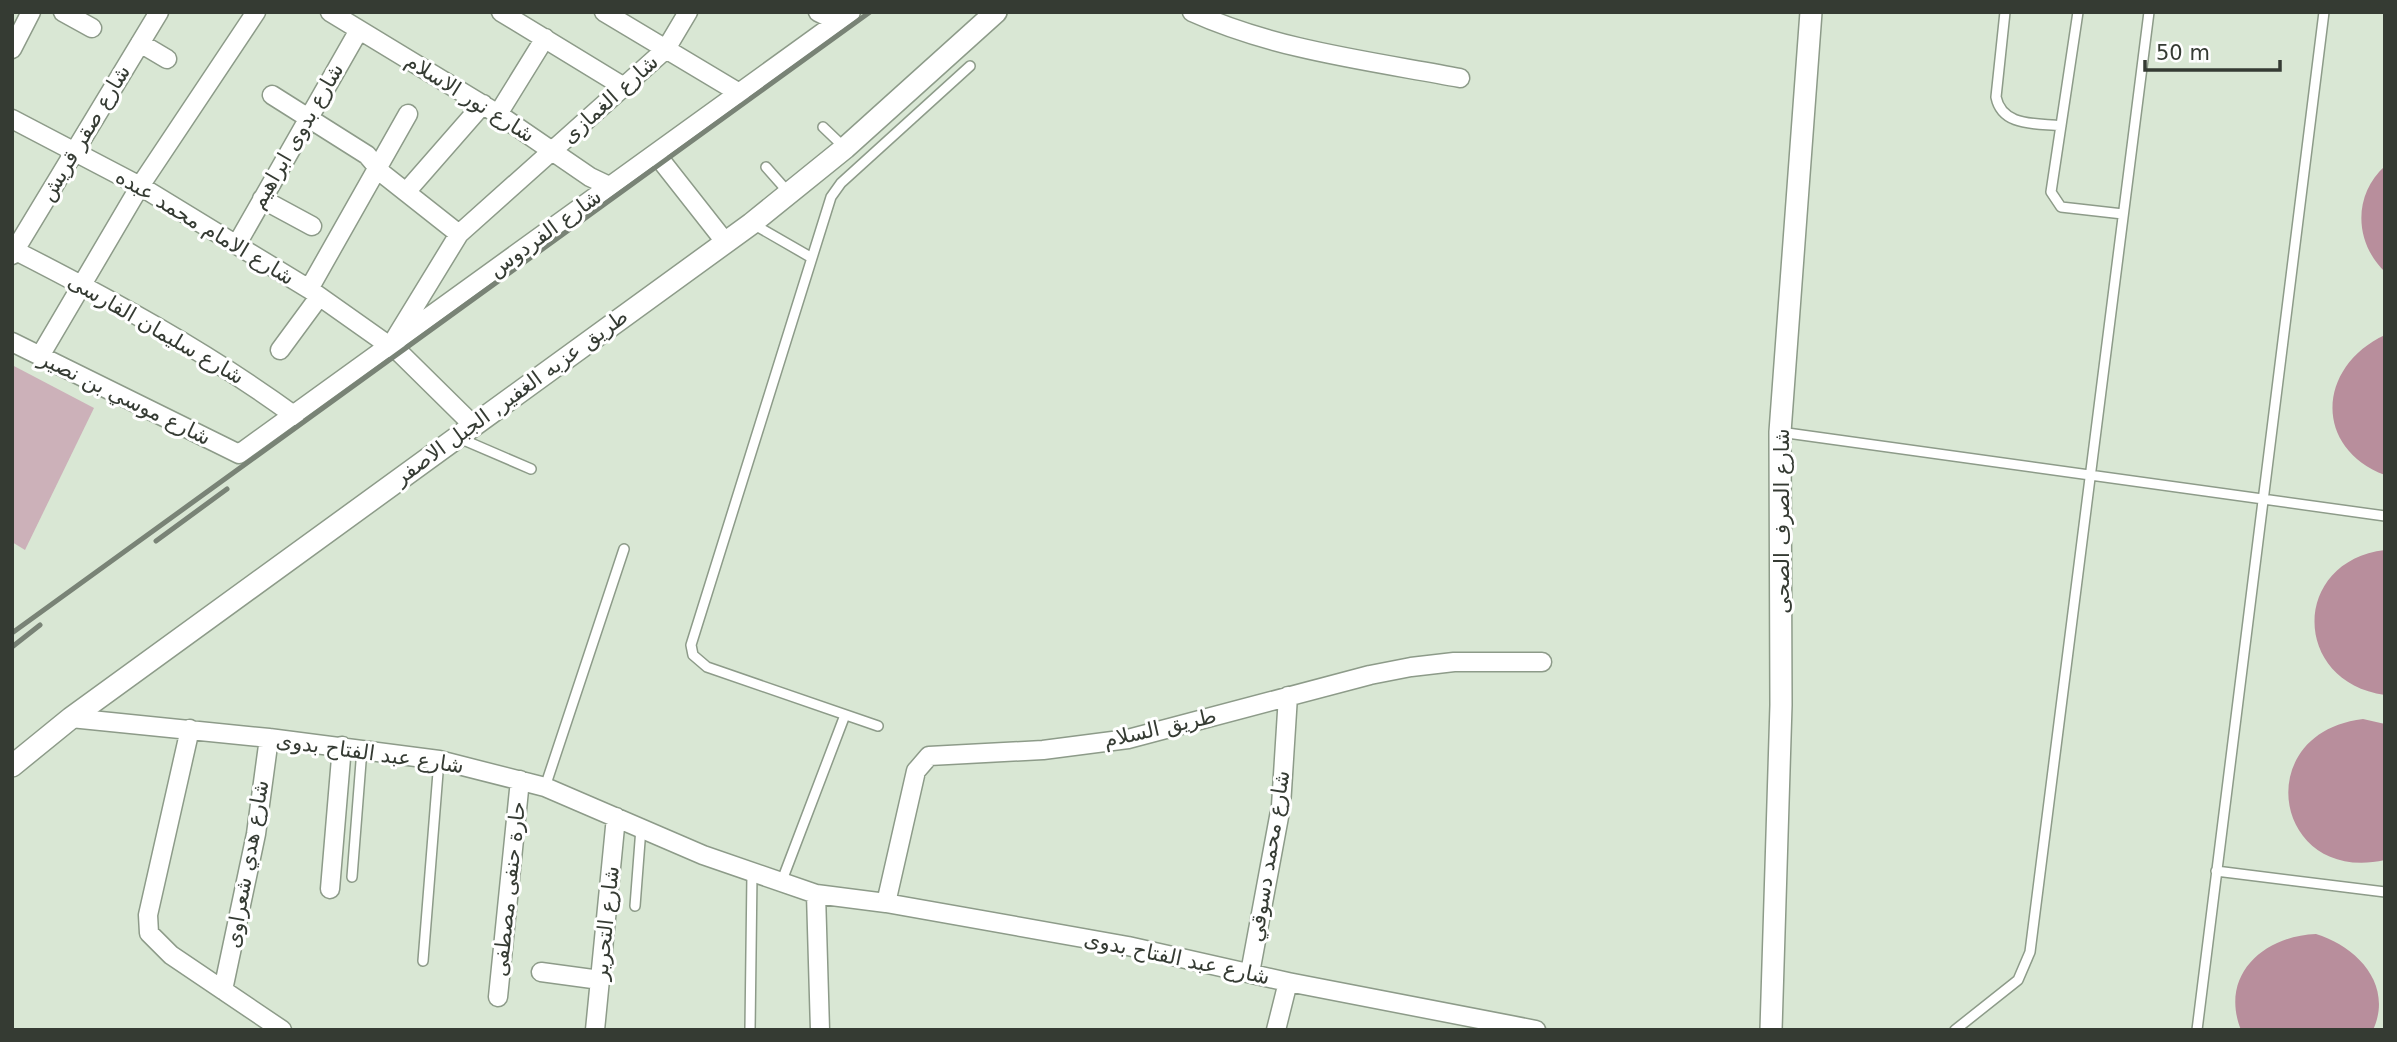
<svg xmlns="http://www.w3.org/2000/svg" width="2397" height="1042" font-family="'DejaVu Sans',Cairo,sans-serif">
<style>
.green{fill:#ccb1b9}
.water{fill:#b88e9c}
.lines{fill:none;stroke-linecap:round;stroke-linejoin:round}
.service-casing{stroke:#8d9b89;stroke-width:12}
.minor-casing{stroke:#8d9b89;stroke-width:21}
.tertiary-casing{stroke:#8d9b89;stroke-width:24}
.service{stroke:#fff;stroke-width:9}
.minor{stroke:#fff;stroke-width:18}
.tertiary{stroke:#fff;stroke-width:21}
.rail{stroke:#798376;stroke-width:5}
.labels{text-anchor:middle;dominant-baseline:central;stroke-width:6;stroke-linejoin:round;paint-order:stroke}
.street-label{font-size:21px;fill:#353b33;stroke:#fff}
</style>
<rect width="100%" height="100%" fill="#d9e7d4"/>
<path class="green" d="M12 365 94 408 25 550 12 542Z"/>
<path class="water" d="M2385 166V272C2354 242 2353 195 2385 166Z
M2385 335V475C2312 447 2318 366 2385 335Z
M2385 550V695C2291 682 2291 561 2385 550Z
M2363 719 2385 724V860C2274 885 2248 733 2363 719Z
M2316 934C2356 946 2394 984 2373 1030H2241C2219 975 2264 936 2316 934Z"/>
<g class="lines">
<defs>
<path id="service" d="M2005 12 1996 97C2002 127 2036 123 2061 126
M2078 12 2051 192 2061 207 2123 214
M823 127 845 148
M766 167 789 193
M753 224 812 258
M1780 432 2385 516
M459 438 531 469
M878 726 707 667 693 655 691 645 831 197 841 183 970 66
M545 787 624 549
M2216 871 2385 892
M352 877 362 749
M781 883 845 715
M635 906 641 828
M423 961 439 760
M750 1030 752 874
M1955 1030 2018 980 2030 952 2149 12
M2197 1030 2324 12"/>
<path id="minor" d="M63 12 92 28
M330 12 498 114 590 177 609 186
M501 12 624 87
M604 12 741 94
M818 12 838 22
M1192 12C1276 50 1370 61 1460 78
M140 43 167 59
M12 49 31 12
M272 95 367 155 383 174 459 234 396 337
M498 114 545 38
M12 119 140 186 309 289 401 354 472 424
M656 154 726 243
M406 192 483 104
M262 199 312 226
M459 234 666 49 688 12
M237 244 359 30
M12 249C110 299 206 351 295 416
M12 255 159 12
M309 289 408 114
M12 342 239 454 851 12
M280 350 319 297
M40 356 140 186 256 12
M71 718 269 738 439 760 545 787 703 855 816 894 886 903 1128 946 1288 982 1536 1030
M190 729 148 915 149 933 171 955 282 1030
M330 889 342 746
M816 894 820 1030
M886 903 916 771 929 756 1043 750 1128 739 1370 675 1411 667 1454 662H1542
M541 972 600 980
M1250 973 1281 806 1288 696
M223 990 256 834 269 738
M498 997 520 780
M595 1030 616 817
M1276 1030 1288 982"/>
<path id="tertiary" d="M12 766 71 718 751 224 845 148 996 12
M1771 1030 1781 705 1780 432 1811 12"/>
</defs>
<use href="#service" class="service-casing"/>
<use href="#minor" class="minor-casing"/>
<use href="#tertiary" class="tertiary-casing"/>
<use href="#service" class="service"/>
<use href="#minor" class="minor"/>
<use href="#tertiary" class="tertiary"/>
<path class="rail" d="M156 541 227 489
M12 633 870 12
M12 647 40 625"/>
</g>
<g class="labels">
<g class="street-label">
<text transform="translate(470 98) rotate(32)">شارع نور الاسلام</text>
<text transform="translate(610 99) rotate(-42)">شارع الغمازى</text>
<text transform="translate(85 133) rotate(-59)">شارع صقر قريش</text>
<text transform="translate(297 136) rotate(-60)">شارع بدوى ابراهيم</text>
<text transform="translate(205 227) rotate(31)">شارع الامام محمد عبده</text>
<text transform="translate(545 233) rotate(-36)">شارع الفردوس</text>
<text transform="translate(156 329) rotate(30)">شارع سليمان الفارسى</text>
<text transform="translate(511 397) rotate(-36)">طريق عزبه الغفير, الجبل الاصفر</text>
<text transform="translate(125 398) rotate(26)">شارع موسي بن نصير</text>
<text transform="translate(1782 521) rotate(-90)">شارع الصرف الصحى</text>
<text transform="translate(1160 728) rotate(-13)">طريق السلام</text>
<text transform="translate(370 753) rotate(8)">شارع عبد الفتاح بدوى</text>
<text transform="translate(1269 856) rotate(-81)">شارع محمد دسوقي</text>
<text transform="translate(247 864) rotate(-80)">شارع هدي شعراوى</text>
<text transform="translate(509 889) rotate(-84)">حارة حنفى مصطفى</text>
<text transform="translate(606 923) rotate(-84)">شارع التحرير</text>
<text transform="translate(1177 958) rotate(12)">شارع عبد الفتاح بدوى</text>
</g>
</g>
<rect width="2397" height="1042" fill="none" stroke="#353b33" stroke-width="28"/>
<path d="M2145 60v10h135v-10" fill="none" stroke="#353b33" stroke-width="3.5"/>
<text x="2156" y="60" font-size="21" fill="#353b33" stroke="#ffffff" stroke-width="5" paint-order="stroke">50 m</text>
</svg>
